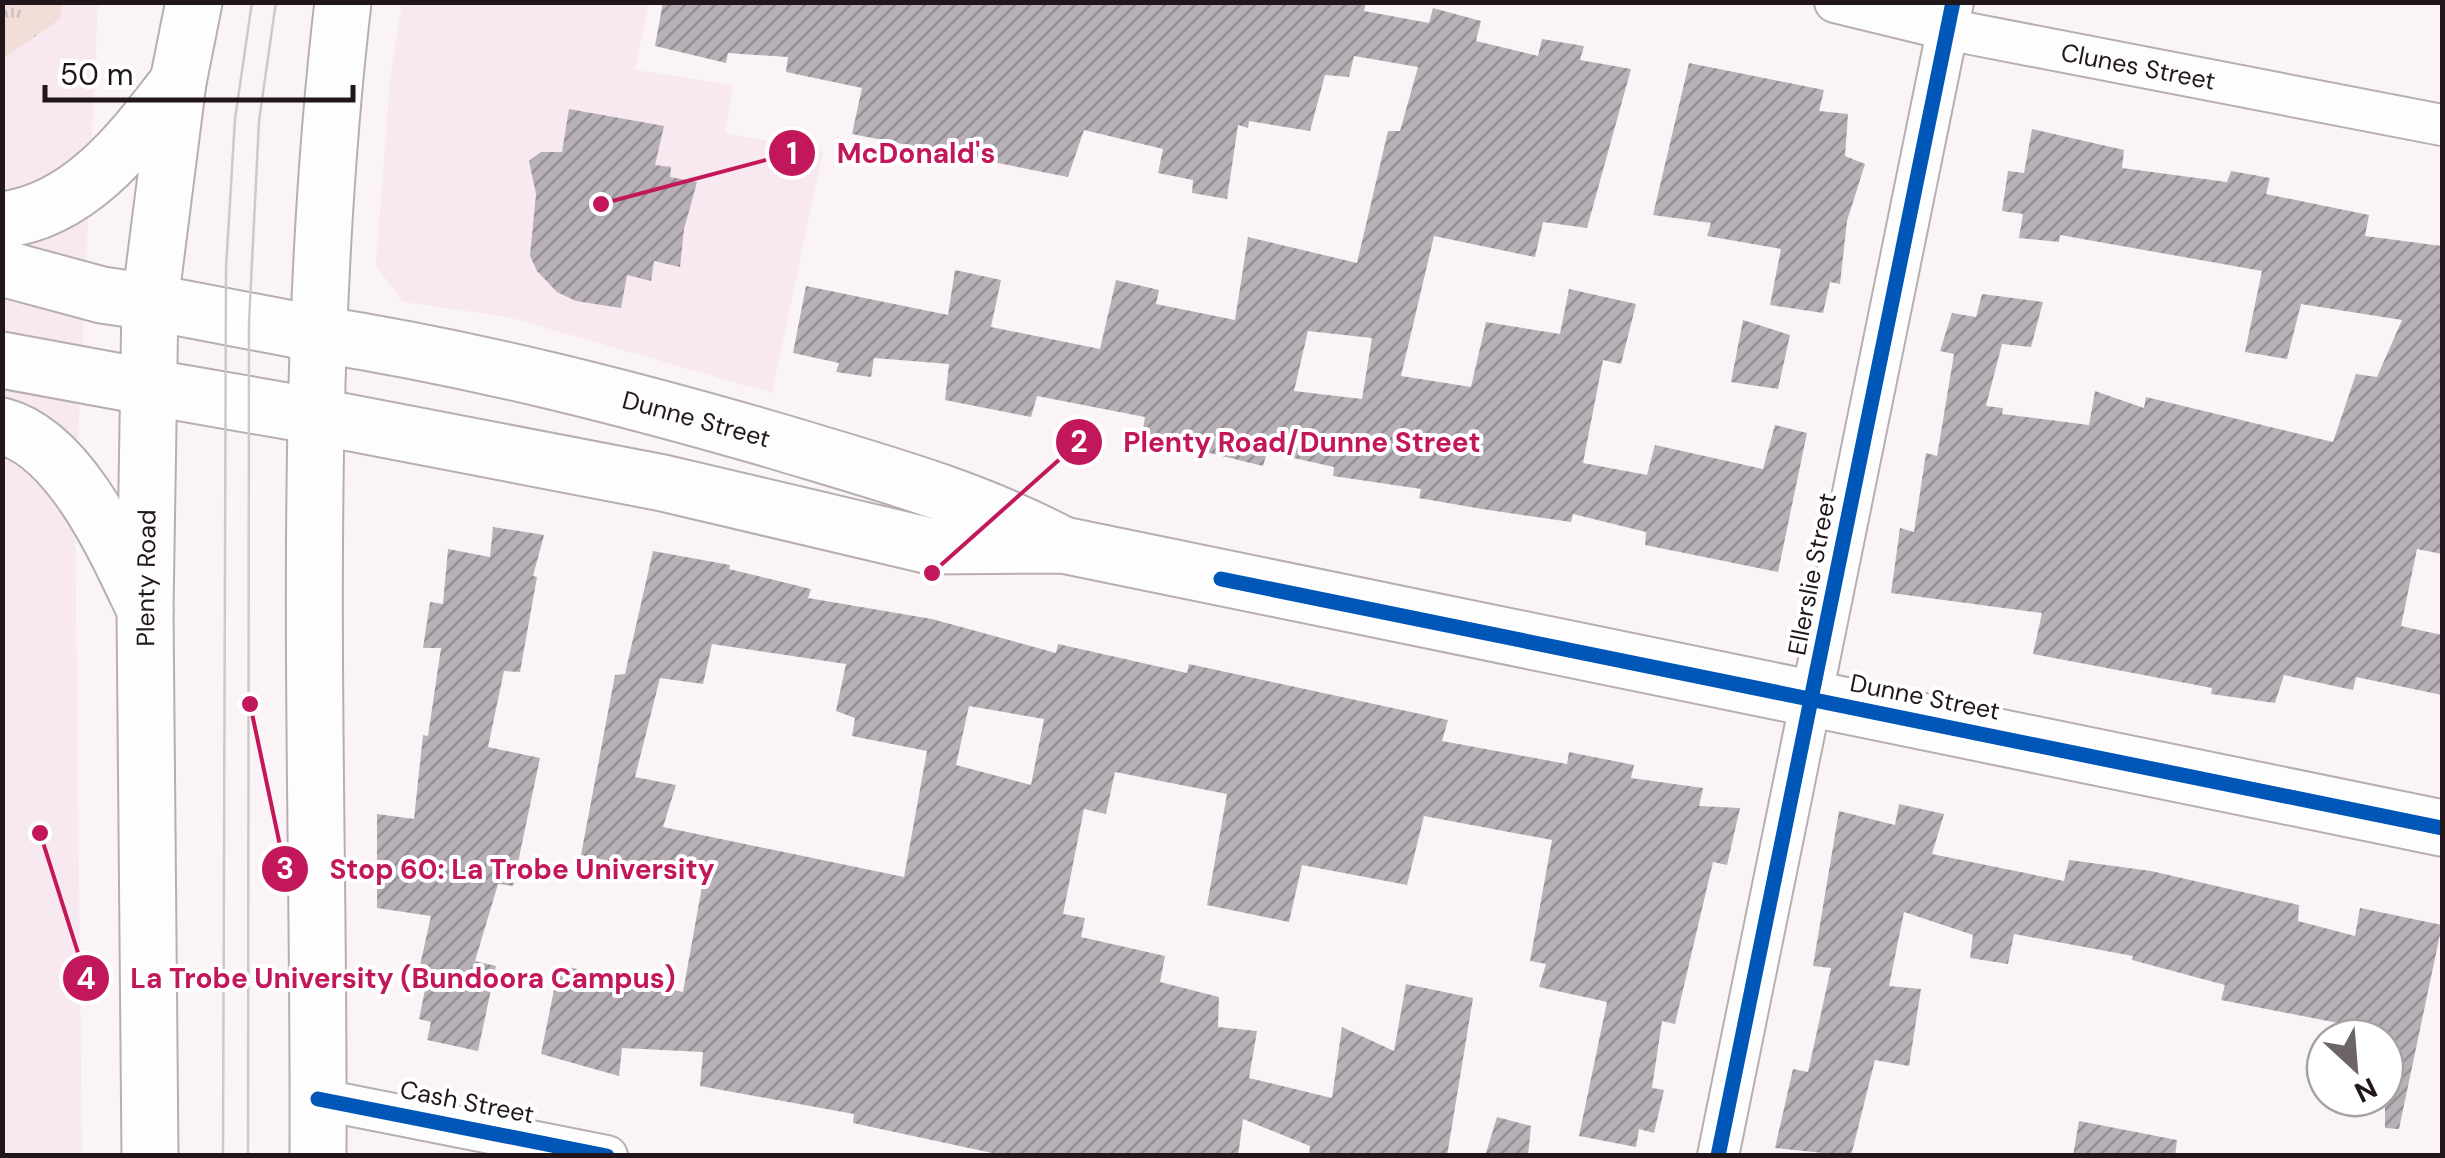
<svg xmlns="http://www.w3.org/2000/svg" width="2445" height="1158" font-family="'DM Sans',sans-serif">
<style>
.built{fill:#f8e8ef}
.grass{fill:url(#grass-tufts)}
.building{fill:url(#building-hatch);fill-rule:evenodd}
.lines{fill:none;stroke-linecap:round;stroke-linejoin:round}
.street-casing{stroke:#b7aeb2;stroke-width:44}
.secondary-casing{stroke:#b7aeb2;stroke-width:59}
.primary-casing{stroke:#b7aeb2;stroke-width:59}
.highway-casing{stroke:#b7aeb2;stroke-width:59}
.street{stroke:#fefdfe;stroke-width:40}
.secondary{stroke:#fefdfe;stroke-width:55}
.primary{stroke:#fefdfe;stroke-width:55}
.highway{stroke:#fefdfe;stroke-width:55}
.tram{stroke:#cbc9c9;stroke-width:2.5}
.cycleway-casing{stroke:#fff;stroke-width:21}
.cycleway{stroke:#0057b8;stroke-width:15}
.labels{text-anchor:middle;dominant-baseline:central;stroke-width:8;stroke-linejoin:round;paint-order:stroke}
.street-label{font-size:25px;fill:#21161c;stroke:#fff}
.leader{fill:none;stroke:#c2185b;stroke-width:4}
.callout-dot{fill:#c2185b;stroke:#fff;stroke-width:4}
.mark-label{font-size:30px;text-anchor:middle;font-weight:bold;fill:#fff}
.callout-label{font-size:28px;text-anchor:middle;font-weight:bold;fill:#c2185b;stroke:#fff;stroke-width:8;stroke-linejoin:round;paint-order:stroke}
</style>
<defs>
<pattern id="grass-tufts" width="24" height="20" patternUnits="userSpaceOnUse" patternTransform="scale(2.5)"><rect width="24" height="20" fill="#f2ded9"/><path d="M3 7l-1-3M5 7V3M7 7l1-3M15 17l-1-3M17 17v-4M19 17l1-3" fill="none" stroke="#cfbeba"/></pattern>
<pattern id="building-hatch" width="6" height="6" patternUnits="userSpaceOnUse" patternTransform="scale(2.5)"><rect width="6" height="6" fill="#b7b1b7"/><path d="M-1 1l2-2M0 6l6-6M5 7l2-2" fill="none" stroke="#948f94"/></pattern>
</defs>
<rect width="100%" height="100%" fill="#fbf4f7"/>
<path class="built" d="M2 3H98L75 510 82 1155H3Z
M402 3H649L635 70 733 85 725 133 823 151 772 393 508 317 403 302 376 266 390 78Z"/>
<path class="grass" d="M3 2H63V3L60 19 3 59Z"/>
<path class="building" d="M663 2H1366L1364 11 1429 23 1433 8 1481 21 1476 41 1538 56 1542 39 1584 46 1580 60 1631 69 1587 228 1543 222 1535 257 1434 236 1401 376 1471 387 1486 322 1560 334 1569 289 1636 304 1621 364 1603 360 1583 463 1647 475 1655 445 1763 469 1775 425 1807 433 1778 572 1645 545 1646 532 1573 514 1571 522 1482 509 1419 498 1421 489 1333 476 1334 467 1267 452 1263 466 1173 444 1142 436 1145 417 1037 396 1031 417 945 400 949 364 874 358 871 377 836 372 839 363 793 353 806 286 948 315 955 270 1001 280 991 327 1100 349 1116 280 1159 290 1156 304 1235 320 1248 237 1357 263 1388 131H1400L1418 67 1354 56 1349 77 1325 75 1310 131 1249 121 1248 128 1238 125 1227 199 1192 193 1193 180 1158 173 1163 149 1084 130 1068 177 852 134 862 88 786 72 788 57 728 53 726 63 655 46ZM1308 331 1372 338 1362 399 1294 391Z
M1689 63 1824 90 1819 111 1848 114 1845 156 1865 164 1847 221 1840 284 1830 282 1823 313 1770 305 1781 249 1707 236 1711 223 1653 215Z
M569 109 664 126 655 165 671 167 670 177 697 182 684 229 680 267 654 261 651 281 627 275 621 308 576 301 557 292 537 271 530 256 536 194 529 161 541 152H562Z
M2032 129 2124 150 2122 168 2227 182 2231 171 2270 178 2266 194 2369 215 2365 236 2442 246V554L2417 549 2401 626 2442 635V695L2356 677 2353 690 2284 675 2275 703 2211 694 2212 688 2033 654 2042 613 1891 593 1900 528 1914 532 1926 453 1937 456 1954 354 1940 351 1952 313 1976 317 1982 294 2043 302 2031 347 2002 344 1986 406 2003 408 2002 414 2089 425 2095 391 2144 408 2146 397 2333 442 2356 374 2377 377 2402 320 2301 304 2287 359 2245 352 2262 271 2060 235 2059 242 2019 238 2023 214 2002 211 2008 171 2024 173Z
M1743 320 1790 335 1778 389 1731 382Z
M493 527 544 535 533 576 537 577 520 672 504 671 488 747 540 758 513 886 498 884 475 961 496 966 478 1051 427 1040 431 1022 419 1019 426 985 416 983 431 916 377 908V814L414 819 423 735 428 736 441 648H423L430 602 443 604 448 549 490 557Z
M653 551 730 565 729 569 811 589 808 598 932 619 1056 653 1058 644 1187 673 1189 664 1448 720 1442 741 1567 764 1569 752 1634 765 1631 778 1703 788 1699 806 1740 808 1727 865 1713 862 1675 1024 1662 1021 1652 1088 1664 1090 1654 1133 1639 1129 1636 1147 1579 1136 1607 1002 1539 987 1546 964 1530 961 1552 840 1424 816 1407 885 1302 865 1289 922 1207 905 1227 794 1115 772 1106 814 1084 809 1063 914 1085 918 1081 937 1165 956 1160 982 1219 997 1218 1027 1257 1031 1249 1078 1332 1098 1342 1027 1394 1051 1406 984 1473 998 1447 1156H1309L1310 1146 1243 1119 1238 1156H1006L853 1123 854 1114 700 1086 703 1052 622 1048 619 1076 541 1054 559 965 683 992 703 881 581 855 615 675 625 674ZM712 644 846 664 836 711 855 718 852 736 927 751 904 877 663 827 676 785 635 777 660 678 703 684ZM969 706 1044 719 1031 785 956 765Z
M1899 804 1944 814 1932 854 2064 881 2069 860 2151 871 2299 905 2298 921 2355 936 2360 908 2442 925 2399 1129 2385 1128V1038H2334L2338 1023 2221 1000 2225 985 2132 960 2133 956 2014 934 2008 964 1970 958 1973 935 1904 912 1889 986 1921 989 1909 1066 1875 1060 1851 1156 1775 1148 1793 1069 1808 1072 1831 968 1813 966 1839 811 1895 825Z
M1497 1117 1531 1126 1528 1156H1485Z
M2079 1121 2177 1140 2175 1156H2073Z"/>
<g class="lines">
<defs>
<g id="street">
<path id="s1" d="M1835 2 1946 29 2442 125"/>
<path d="M318 1099 607 1156"/>
<path d="M1718 1156 1953 2"/>
</g>
<g id="secondary">
<path id="s2" d="M318 334C476 359 629 398 783 443 879 472 972 497 1061 544"/>
<path d="M315 416 663 483 930 546 1063 545 2442 828"/>
</g>
<path id="primary" d="M2 220C81 211 133 140 178 82
M2 268 102 295 150 302
M2 360 148 387
M2 426C71 444 117 551 145 610"/>
<g id="highway">
<path d="M150 302 318 334"/>
<path d="M148 387 315 416"/>
<path id="s3" d="M150 1156 145 610 150 302 178 82 194 2"/>
<path d="M318 1156C320 771 298 385 343 2"/>
</g>
</defs>
<use href="#street" class="street-casing"/>
<use href="#secondary" class="secondary-casing"/>
<use href="#primary" class="primary-casing"/>
<use href="#highway" class="highway-casing"/>
<use href="#street" class="street"/>
<use href="#secondary" class="secondary"/>
<use href="#primary" class="primary"/>
<use href="#highway" class="highway"/>
<path class="tram" d="M223 1156 226 268 235 119 252 2
M248 1156 249 322 259 121 276 2"/>
<defs>
<path id="cycleway" d="M1221 579 2442 828
M318 1099 607 1156
M1718 1156 1953 2"/>
</defs>
<use href="#cycleway" class="cycleway-casing"/>
<use href="#cycleway" class="cycleway"/>
</g>
<g class="labels">
<g class="street-label">
<text stroke="none"><textPath href="#s1" startOffset="310">Clunes Street</textPath></text>
<text stroke="none"><textPath href="#s2" startOffset="388">Dunne Street</textPath></text>
<text transform="translate(1812 574) rotate(-79)">Ellerslie Street</text>
<text stroke="none"><textPath href="#s3" startOffset="578">Plenty Road</textPath></text>
<text transform="translate(1925 697) rotate(11)">Dunne Street</text>
<text transform="translate(467 1102) rotate(11)">Cash Street</text>
</g>
</g>
<path class="leader" d="M601 204L792 153M932 573L1079 442M250 704L285 869M40 833L86 978"/>
<g class="callout-dot">
<circle cx="601" cy="204" r="10"/>
<circle cx="932" cy="573" r="10"/>
<circle cx="250" cy="704" r="10"/>
<circle cx="40" cy="833" r="10"/>
<circle cx="792" cy="153" r="25"/>
<circle cx="1079" cy="442" r="25"/>
<circle cx="285" cy="869" r="25"/>
<circle cx="86" cy="978" r="25"/>
</g>
<g class="mark-label">
<text x="792" y="164">1</text>
<text x="1079" y="452">2</text>
<text x="285" y="879">3</text>
<text x="86" y="989">4</text>
</g>
<g class="callout-label">
<text x="916" y="163">McDonald's</text>
<text x="1302" y="452">Plenty Road/Dunne Street</text>
<text x="522" y="879">Stop 60: La Trobe University</text>
<text x="403" y="988">La Trobe University (Bundoora Campus)</text>
</g>
<rect width="2445" height="1158" fill="none" stroke="#21161c" stroke-width="10"/>
<g transform="translate(2355 1068) rotate(154)"><circle r="48" fill="#ffffff" stroke="#a6a2a4" stroke-width="2.5"/>
<path d="M0-8L18 38L0 25L-18 38Z" fill="#6d6469"/>
<text y="-15" font-size="28" font-weight="bold" text-anchor="middle" fill="#21161c">N</text>
</g>
<path d="M45 85v15h308v-15" fill="none" stroke="#21161c" stroke-width="5"/>
<text x="60" y="85" font-size="30" fill="#21161c" stroke="#ffffff" stroke-width="8" paint-order="stroke">50 m</text>
</svg>
